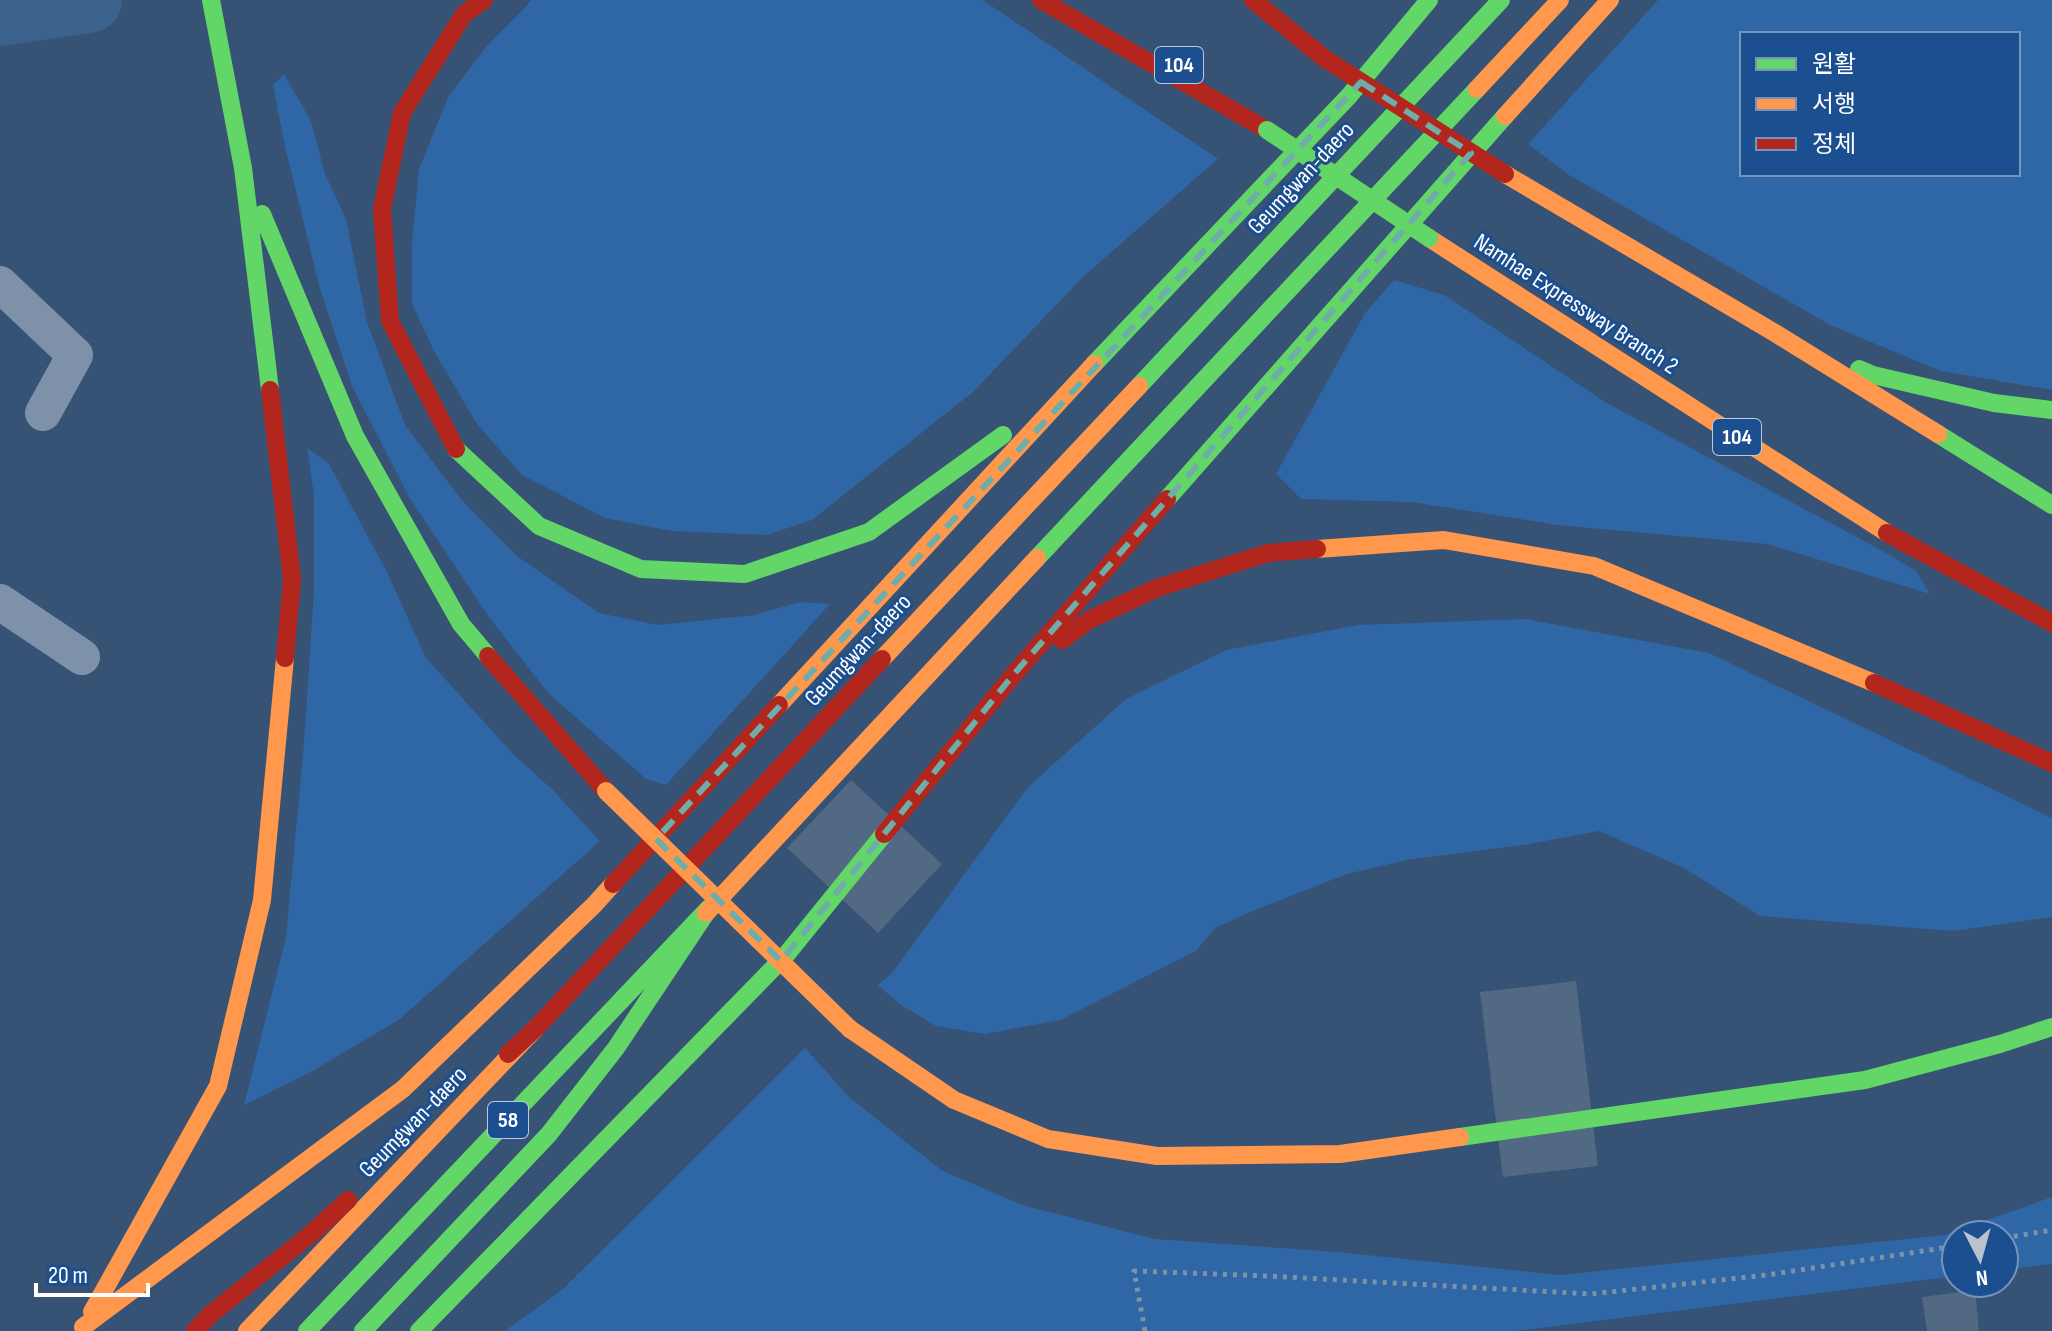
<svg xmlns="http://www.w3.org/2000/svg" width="2052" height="1331" font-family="'Sofia Sans Condensed','Noto Sans KR',sans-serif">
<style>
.green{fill:#2f66a5;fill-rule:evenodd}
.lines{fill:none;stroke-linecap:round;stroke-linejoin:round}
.river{stroke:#3b618d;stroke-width:66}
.building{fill:#526984}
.path{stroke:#7d92a8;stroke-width:5;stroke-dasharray:4 6;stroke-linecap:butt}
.street{stroke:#7d92a8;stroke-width:36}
.fast{stroke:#63d668;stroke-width:18}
.slow{stroke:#ff974d;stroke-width:18}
.jam{stroke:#b3261e;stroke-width:18}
.fast-bridge{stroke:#63d668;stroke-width:18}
.slow-bridge{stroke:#ff974d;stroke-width:18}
.jam-bridge{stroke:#b3261e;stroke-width:18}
.marked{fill:none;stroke:#6fada8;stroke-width:6;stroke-dasharray:16 10;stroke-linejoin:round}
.labels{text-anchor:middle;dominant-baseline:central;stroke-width:6;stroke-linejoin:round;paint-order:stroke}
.shield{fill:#1b4f8f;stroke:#bbcadd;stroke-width:2}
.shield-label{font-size:22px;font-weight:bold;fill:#fff}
.street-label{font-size:24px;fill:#fff;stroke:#1b4f8f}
</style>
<rect width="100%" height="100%" fill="#365274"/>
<path class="green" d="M532 0H983L1218 159 1085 275 973 392 812 520 767 535 672 531 605 518 522 475 477 424 435 353 412 304V244L419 169 448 97 486 47Z
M1658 0H2052V390L1941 371 1832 326 1569 175 1528 144ZM1742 34H2018V174H1742Z
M284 74 311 121 325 174 346 219 367 322 405 425 460 498 517 556 599 613 658 625 754 615 800 602 830 604 666 785 646 779 549 694 489 617 409 497 352 386 320 289 285 147 273 85Z
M1394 280 1444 295 1607 403 1883 551 1916 571 1930 594 1767 544 1557 525 1412 502 1301 499 1276 474 1365 313Z
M307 448 329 464 387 572 426 658 514 755 552 789 600 841 400 1019 311 1072 244 1105 286 937 304 743 314 590V495Z
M1525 619 1709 653 2052 818V917L1953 931 1760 916 1684 868 1599 831 1529 844 1407 860 1347 874 1255 910 1215 928 1196 951 1060 1020 985 1034 936 1026 898 1003 878 985 892 973 1028 787 1126 699 1226 650 1358 625Z
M805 1048 850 1098 943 1171 1022 1205 1155 1239 1338 1252 1560 1275 1945 1235 2052 1197V1264L2004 1270V1235H1956V1276L1517 1331H505L563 1289Z"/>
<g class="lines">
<path class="river" d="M0 13 89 0"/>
</g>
<path class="building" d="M851 780 942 864 878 933 787 848Z
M1576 981 1598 1166 1503 1177 1480 992Z
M1975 1290 1979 1331H1927L1922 1297Z"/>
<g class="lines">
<path class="path" d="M2004 1238 2052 1230
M1145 1331 1134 1271 1269 1276 1591 1294 1767 1275 1956 1246"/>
<path class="street" d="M0 284 75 355 43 413
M0 602 82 657"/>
<path class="fast" d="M211 0 243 168 270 390
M262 214 355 436 461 624 488 656
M1094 364 1349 96 1429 0
M1859 369 1873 375 1994 403 2052 410
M1139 386 1501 0
M1938 434 2052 505
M456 449 539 526 641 569 745 574 869 532 1003 435
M1167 499 1505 116
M1037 558 1477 89
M1460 1137 1865 1080 2000 1044 2052 1027
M307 1331 709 908
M363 1331 549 1134 616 1048 706 913
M419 1331 786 955 884 834"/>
<path class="slow" d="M1477 89 1560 0
M1505 116 1610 0
M1505 174 1775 333 1938 434
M1429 238 1887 533
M1317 549 1444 540 1594 566 1874 683
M882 659 1139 386
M779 705 1094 364
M706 913 1037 558
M850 1029 954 1100 1048 1139 1157 1156 1340 1154 1460 1137
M92 1312 218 1086 262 900 285 658
M83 1327 403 1089 594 905 613 884
M247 1331 536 1028"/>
<path class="jam" d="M1041 0 1267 130
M1253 0 1324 58
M270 390 292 579 285 658
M456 449 390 321 382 209 402 113 464 14 484 0
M1887 533 2052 623
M1062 640 1089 620 1157 588 1268 553 1317 549
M488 656 606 791
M1874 683 2052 763
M884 834 1014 674 1167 499
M613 884 779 705
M508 1054 536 1028 882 659
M195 1331 211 1314 312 1233 348 1200"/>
<path class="fast-bridge" d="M1267 130 1429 238"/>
<path class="slow-bridge" d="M606 791 850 1029"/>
<path class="jam-bridge" d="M1324 58 1505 174"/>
</g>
<path class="marked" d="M1361 82 1471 153 1014 674 781 961 656 839Z"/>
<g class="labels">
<g class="shield">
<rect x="1155" y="47" width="48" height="36" rx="6"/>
<rect x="1713" y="419" width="48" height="36" rx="6"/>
<rect x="488" y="1102" width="40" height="36" rx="6"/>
</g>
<g class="shield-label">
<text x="1179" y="65">104</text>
<text x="1737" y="437">104</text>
<text x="508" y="1120">58</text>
</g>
<g class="street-label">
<text transform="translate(1301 178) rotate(-47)">Geumgwan-daero</text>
<text transform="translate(1576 304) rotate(33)">Namhae Expressway Branch 2</text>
<text transform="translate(858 650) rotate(-47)">Geumgwan-daero</text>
<text transform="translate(413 1122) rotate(-46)">Geumgwan-daero</text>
</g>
</g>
<rect x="1740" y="32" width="280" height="144" fill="#1b4f8f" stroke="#7695bc" stroke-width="2"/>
<rect x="1756" y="58" width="40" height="12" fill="#63d668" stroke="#7695bc" stroke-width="2"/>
<text x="1812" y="72" font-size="24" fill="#ffffff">원활</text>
<rect x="1756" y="98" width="40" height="12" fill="#ff974d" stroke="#7695bc" stroke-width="2"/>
<text x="1812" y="112" font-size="24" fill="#ffffff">서행</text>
<rect x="1756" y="138" width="40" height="12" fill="#b3261e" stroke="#7695bc" stroke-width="2"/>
<text x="1812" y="152" font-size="24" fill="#ffffff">정체</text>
<g transform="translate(1980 1259) rotate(174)"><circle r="38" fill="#1b4f8f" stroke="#7695bc" stroke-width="2"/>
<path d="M0-6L14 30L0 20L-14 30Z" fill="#b9c2ce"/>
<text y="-12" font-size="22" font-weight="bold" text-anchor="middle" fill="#ffffff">N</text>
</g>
<path d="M36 1283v12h112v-12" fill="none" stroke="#ffffff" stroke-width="4"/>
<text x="48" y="1283" font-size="24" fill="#ffffff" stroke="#1b4f8f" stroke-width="6" paint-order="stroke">20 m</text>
</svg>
